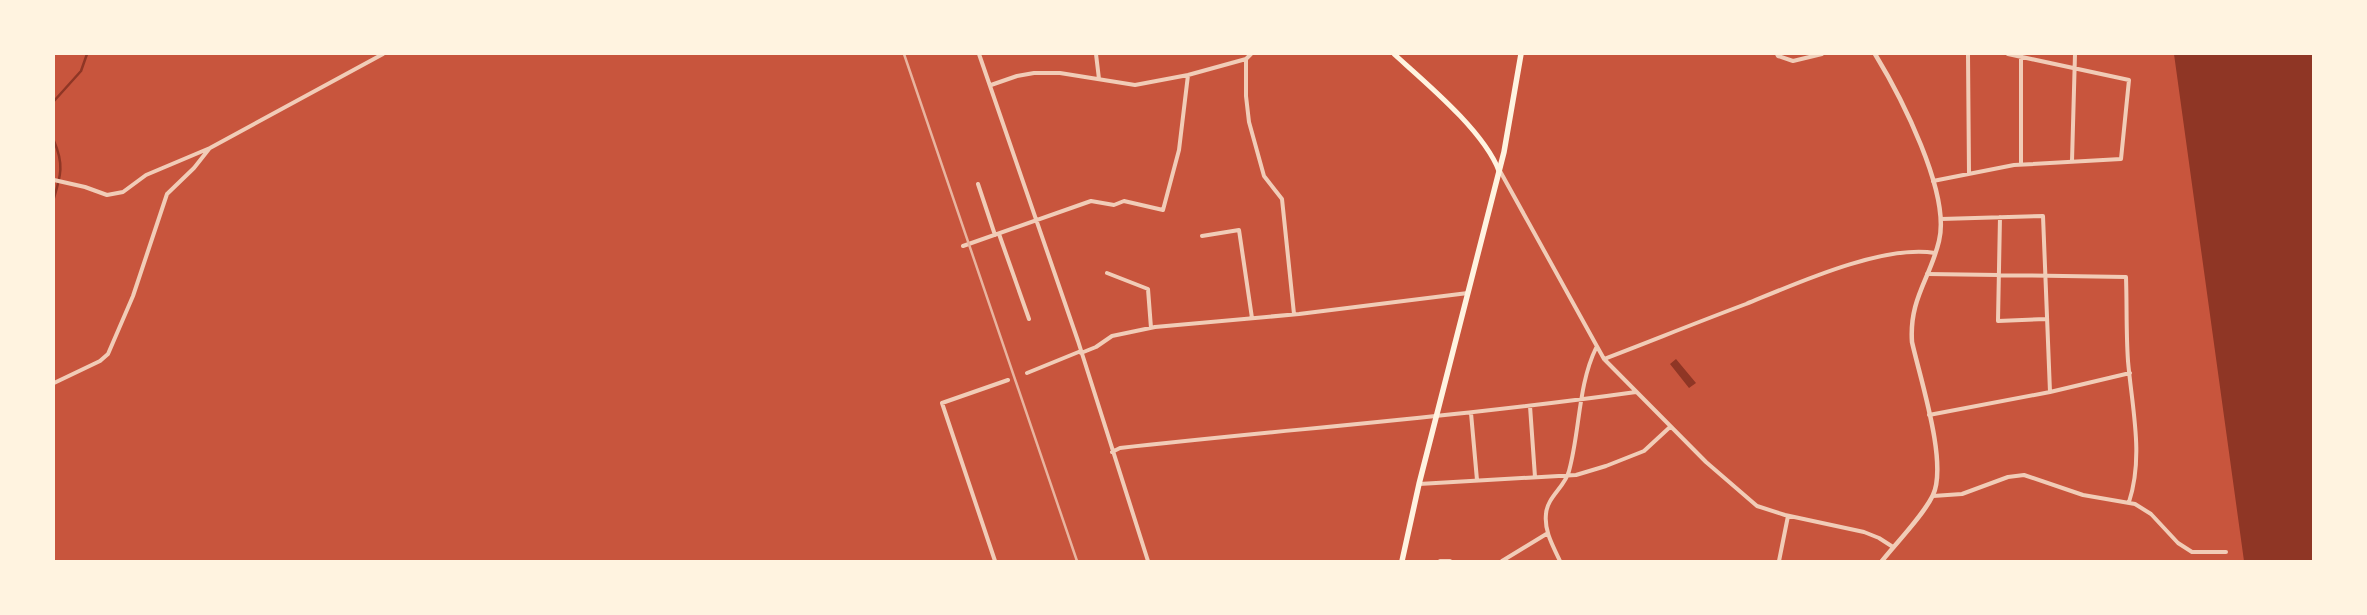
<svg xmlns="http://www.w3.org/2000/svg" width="2367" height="615" font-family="Roboto,sans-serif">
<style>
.water{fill:#8f3625}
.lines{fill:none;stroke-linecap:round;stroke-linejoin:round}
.stream{stroke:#8f3625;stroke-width:2.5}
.minor{stroke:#f1ccb7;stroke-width:4}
.tertiary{stroke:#f1ccb7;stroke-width:4.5}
.secondary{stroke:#fff3e0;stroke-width:5}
.trunk{stroke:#fff3e0;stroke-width:5.5}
.rail{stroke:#e9b49f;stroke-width:2.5}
</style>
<rect width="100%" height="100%" fill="#c8553d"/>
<path class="water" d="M2174 54H2313V561H2244Z
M1676 359 1696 383 1689 388 1670 364Z"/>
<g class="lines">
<path class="stream" d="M54 101 81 71 87 54
M54 141C64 164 61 175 54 198"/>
<path class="minor" d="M979 54 1078 341 1148 561
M1096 54 1099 79
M1777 54 1778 56 1793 61 1822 54
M1968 54 1969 174
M1246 59V96L1249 122 1264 176 1282 199 1294 314
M991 85 1017 76 1034 73H1060L1135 85 1188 75 1246 59 1251 54
M2072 161 2075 54
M2021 165V54
M1500 171 1604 359 1706 462 1757 506 1785 515 1864 532 1879 538 1893 547
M54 180 85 187 107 195 123 192 146 175 210 148 383 54
M1933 181 2014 165 2121 159 2129 80 2008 54
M978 184 995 235
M2000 217 1998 321 2046 319
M1941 219 2043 216 2050 392
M999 234 1029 319
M1202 236 1239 230 1252 318
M963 246 1091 201 1114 205 1124 201 1163 210 1179 150 1188 75
M1107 273 1148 289 1151 328
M1927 274 2126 277C2127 305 2126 333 2128 361 2132 408 2144 456 2129 502
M1081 353 1096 347 1112 336 1155 327 1299 314 1468 293
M1604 359C1651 341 1698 322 1746 304 1795 284 1883 244 1935 253
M1027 373 1081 351
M54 383 100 361 108 354 133 296 167 194 194 168 209 149
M1530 406 1535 477
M1471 413 1477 480
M1929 415 2050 392 2130 373
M1112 452 1120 448C1292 429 1464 416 1636 392
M1419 484 1576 475 1606 466 1644 451 1670 427
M1933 496 1962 494 2008 477 2024 475 2083 495 2135 504 2151 514 2178 543 2192 552H2226
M995 561 942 403 1008 380
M1440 561H1450
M1502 561 1548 533
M1560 561C1553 546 1544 531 1546 514 1547 497 1565 487 1569 471 1580 431 1578 385 1596 348
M1779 561 1788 516"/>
<path class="tertiary" d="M1875 54C1900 95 1951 193 1939 241 1930 279 1909 299 1912 342 1920 378 1948 463 1933 495 1923 516 1897 542 1882 561"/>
<path class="secondary" d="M1394 54C1426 83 1484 131 1499 171"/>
<path class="trunk" d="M1402 561 1419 484 1504 152 1521 54"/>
<path class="rail" d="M904 54 1077 561"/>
</g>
<rect width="2367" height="615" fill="none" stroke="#fff3e0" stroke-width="110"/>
</svg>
